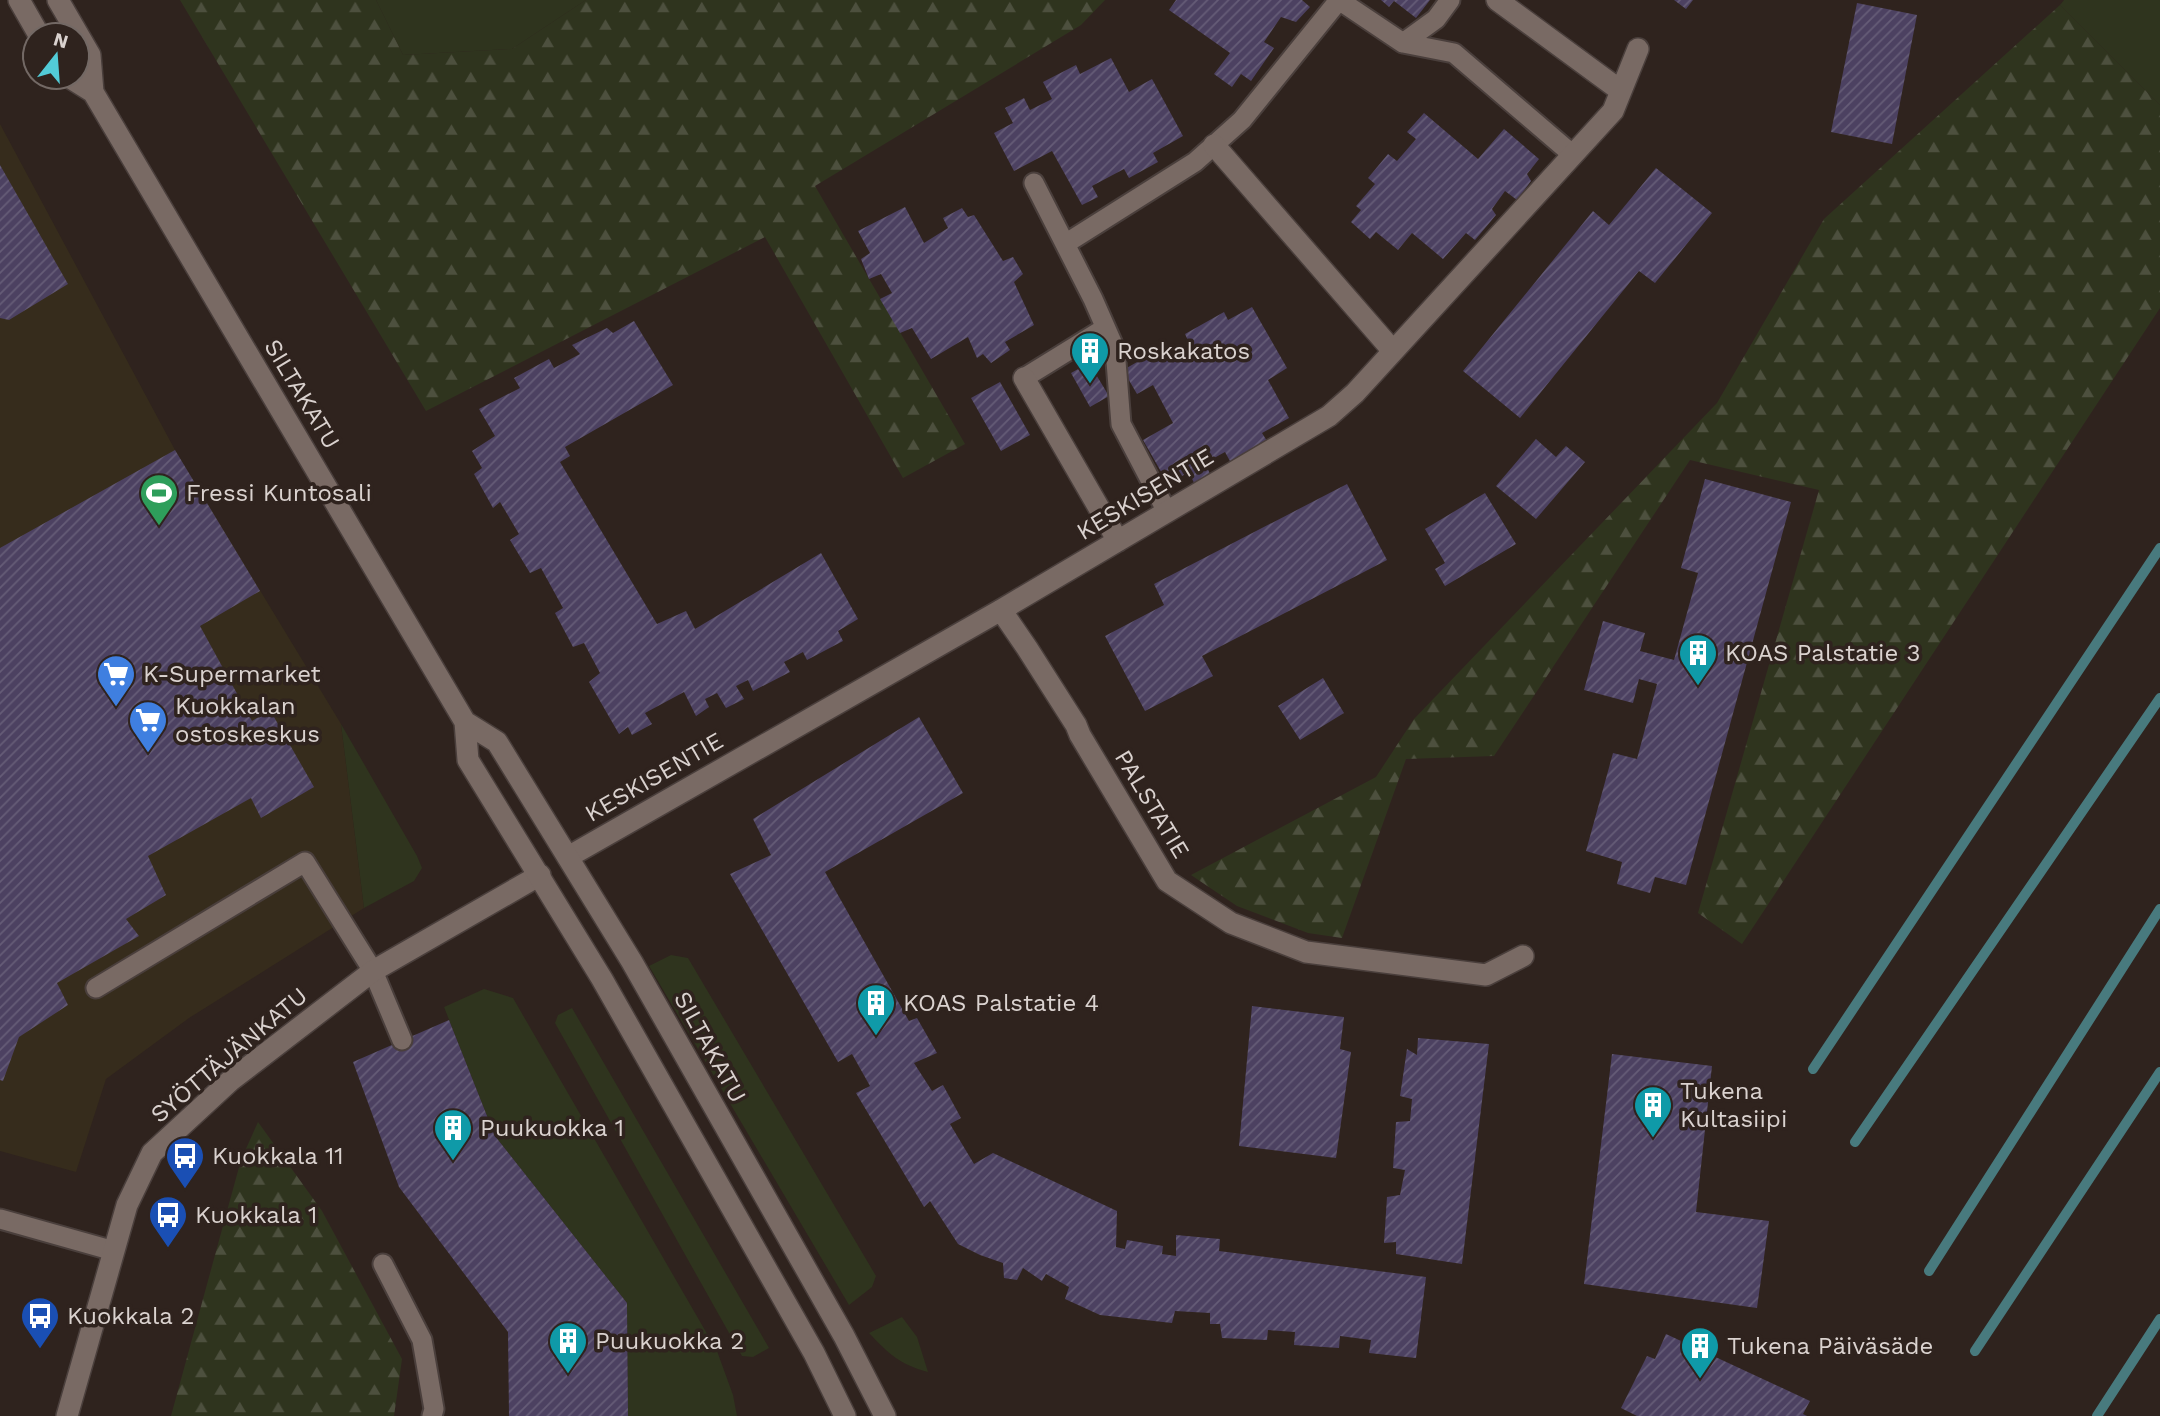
<svg xmlns="http://www.w3.org/2000/svg" width="2160" height="1416" font-family="'Work Sans',sans-serif">
<style>
.commercial{fill:#362c1c}
.grass{fill:#2f341e}
.forest{fill:url(#forest-firs)}
.lines{fill:none;stroke-linecap:round;stroke-linejoin:round}
.stream{stroke:#487a7e;stroke-width:10}
.building{fill:url(#building-hatch)}
.lane-casing{stroke:#4a3f3c;stroke-width:23}
.street-casing{stroke:#4a3f3c;stroke-width:24}
.secondary-casing{stroke:#4a3f3c;stroke-width:24}
.lane{stroke:#796a64;stroke-width:19}
.street{stroke:#796a64;stroke-width:21}
.secondary{stroke:#796a64;stroke-width:21}
.labels{text-anchor:middle;dominant-baseline:central;stroke-width:7;stroke-linejoin:round;paint-order:stroke}
.poi-label{font-size:24px;fill:#dad2cf;stroke:#2f231e;text-anchor:start}
.street-label{font-size:24px;fill:#dad2cf;stroke:#2f231e}
</style>
<defs>
<pattern id="forest-firs" width="22" height="20" patternUnits="userSpaceOnUse" patternTransform="scale(1.75)"><rect width="22" height="20" fill="#2f341e"/><path d="M5 1l3.5 6h-7zM16 11l3.5 6h-7z" fill="#4d503e"/></pattern>
<pattern id="building-hatch" width="6" height="6" patternUnits="userSpaceOnUse" patternTransform="scale(1.75)"><rect width="6" height="6" fill="#4c4161"/><path d="M-1 1l2-2M0 6l6-6M5 7l2-2" fill="none" stroke="#655c77"/></pattern>
</defs>
<rect width="100%" height="100%" fill="#2f231e"/>
<path class="commercial" d="M0 124 175 450 341 724 364 908 189 1018 106 1079 76 1172 0 1151Z"/>
<path class="grass" d="M376 0H586L512 49 403 55Z
M2064 0H2160V105L2060 5Z
M341 724 417 856 422 868 414 881 364 908Z
M671 955 688 958 876 1276 872 1287 849 1305 649 966Z
M484 989 513 998 717 1351 733 1395 737 1416H628L627 1303 495 1136 444 1007Z
M572 1008 769 1348 753 1357 742 1356 555 1023 558 1015Z
M902 1317 917 1337 928 1372C899 1364 889 1354 869 1333Z"/>
<path class="forest" d="M180 0H376L403 55 512 49 586 0H1105L1081 25 815 186 965 444 903 478 765 237 426 411Z
M2060 5 2160 105V308L1742 944 1698 913 1819 490 1690 460 1494 756 1406 759 1342 938 1308 933 1237 906 1191 875 1376 777 1414 719 1717 403 1824 219Z
M258 1122 322 1211 402 1359 394 1416H171L241 1160Z"/>
<g class="lines">
<path class="stream" d="M1813 1069 2160 548
M1855 1142 2160 698
M1929 1271 2160 909
M1975 1351 2160 1072
M2097 1416 2160 1319"/>
</g>
<path class="building" d="M1176 0H1302L1310 7 1296 22 1281 17 1264 42 1274 48 1251 81 1241 74 1232 87 1214 74 1230 53 1169 10Z
M1381 0H1430L1416 18 1394 1 1389 7Z
M1674 0H1693L1686 9Z
M1857 3 1917 15 1892 144 1831 132Z
M1111 58 1129 92 1152 79 1183 136 1153 153 1158 162 1129 178 1124 169 1092 186 1098 197 1082 205 1052 151 1014 171 994 133 1013 123 1005 108 1024 98 1030 110 1052 99 1043 82 1076 65 1080 74Z
M1424 113 1478 159 1504 129 1539 159 1527 174 1531 181 1517 200 1505 191 1492 209 1496 215 1475 240 1466 233 1443 259 1412 233 1398 250 1376 232 1370 239 1351 222 1361 210 1356 206 1375 184 1368 178 1388 154 1397 161 1416 139 1407 132Z
M0 165 68 284 9 320 0 318Z
M1656 168 1712 213 1655 283 1639 271 1520 418 1463 371 1593 211 1609 225Z
M905 207 924 243 948 228 943 218 962 208 968 217 974 215 1003 261 1013 257 1023 274 1014 282 1034 325 1005 342 1010 350 991 363 983 354 977 358 968 337 931 359 912 328 900 333 880 299 892 293 881 274 869 279 861 259 870 253 858 231Z
M1252 307 1287 368 1268 380 1289 418 1262 433 1267 441 1231 463 1225 452 1205 463 1210 474 1194 483 1189 472 1168 484 1143 440 1173 423 1153 385 1137 394 1123 370 1162 348 1168 357 1190 345 1185 334 1224 312 1228 320Z
M634 321 673 385 565 447 570 456 560 462 657 624 686 611 695 629 821 553 858 619 838 631 843 641 807 660 803 652 784 662 790 672 753 691 748 680 736 686 744 699 726 708 717 693 705 699 709 707 696 716 684 692 645 713 652 724 632 735 628 727 619 734 589 682 600 673 584 643 573 647 555 613 563 608 541 568 530 573 510 540 519 534 500 502 493 508 474 474 482 468 472 451 495 436 479 409 520 388 514 378 549 359 554 368 580 354 572 345 607 328 613 333Z
M1089 363 1109 396 1090 407 1071 373Z
M1000 382 1030 435 1001 451 971 398Z
M1536 439 1556 457 1566 446 1585 462 1536 519 1496 486Z
M175 450 260 591 200 626 252 721 270 710 314 787 261 818 251 798 148 856 166 895 126 919 139 936 57 983 68 1005 19 1037 3 1081 0 1080V548Z
M1705 479 1791 502 1686 885 1655 877 1650 893 1617 884 1622 862 1586 851 1613 753 1637 759 1657 684 1639 679 1633 703 1584 690 1603 621 1645 633 1640 651 1674 660 1698 573 1681 568Z
M1347 484 1387 560 1202 656 1213 676 1145 711 1105 636 1164 605 1154 584Z
M1485 493 1516 544 1445 586 1435 569 1445 563 1425 529Z
M1323 678 1344 713 1300 740 1278 706Z
M919 717 963 793 825 872 909 1021 917 1018 937 1053 914 1063 932 1091 943 1085 961 1118 950 1124 974 1164 993 1153 1117 1211 1116 1247 1125 1249 1127 1240 1163 1246 1162 1254 1176 1256V1235L1220 1239 1219 1251 1426 1277 1416 1358 1369 1353 1371 1340 1340 1336 1339 1348 1294 1345 1295 1332 1268 1330 1267 1340 1222 1338 1220 1324H1210V1313L1175 1311 1172 1323 1100 1315 1065 1299 1069 1287 1046 1274 1042 1281 1023 1268 1017 1280 1004 1278 1003 1263 980 1255 958 1244 930 1201 924 1207 856 1093 870 1086 852 1054 838 1062 730 874 771 855 753 819Z
M1252 1006 1344 1017 1340 1049 1351 1052 1336 1158 1239 1146Z
M449 1020 495 1136 627 1303 628 1416H509L508 1332 399 1187 353 1062Z
M1418 1038 1489 1044 1462 1264 1396 1254V1242L1384 1243 1387 1197 1400 1195 1405 1170 1393 1168 1396 1122 1410 1121 1412 1099 1400 1096 1407 1049 1417 1055Z
M1612 1054 1712 1066 1696 1212 1769 1221 1757 1308 1584 1284Z
M1666 1334 1810 1401 1803 1414 1807 1416H1637L1621 1408 1647 1356 1655 1359Z"/>
<g class="lines">
<defs>
<path id="lane" d="M1339 0 1403 43 1454 53 1573 155
M1403 43 1436 19 1450 0
M1034 183 1093 299 1115 349 1121 424 1167 512
M1065 244 1195 162 1242 120 1339 0
M1024 378 1105 328
M96 988 305 862 373 971 402 1040
M0 1219 114 1251
M383 1264 422 1340 434 1409 432 1416"/>
<path id="street" d="M1497 0 1621 91
M1214 145 1393 351
M1024 378 1118 541
M1001 610 1027 648 1076 725 1080 735 1167 881 1231 923 1306 952 1486 975 1523 956
M568 857 1001 610 1329 416 1355 393 1613 111 1638 49
M67 1416 127 1205 152 1153 230 1081 373 971 540 875"/>
<path id="secondary" d="M19 0 39 35
M58 0 90 55 93 92 465 722 468 760 602 979 814 1353 845 1416
M69 77 93 92
M465 722 497 742 632 962 844 1336 885 1416"/>
</defs>
<use href="#lane" class="lane-casing"/>
<use href="#street" class="street-casing"/>
<use href="#secondary" class="secondary-casing"/>
<use href="#lane" class="lane"/>
<use href="#street" class="street"/>
<use href="#secondary" class="secondary"/>
</g>
<defs>
<symbol id="building-pin" viewBox="-11 -11 22 30"><path d="M0 17L-7.5 6A9.5 9.5 0 1 1 7.5 6Z" fill="#0f9aa8" stroke="#2f231e"/><path d="M-4-6H4V6H1V3H-1V6H-4ZM-2.5-4.3h1.7v1.8h-1.7ZM.8-4.3h1.7v1.8H.8ZM-2.5-1h1.7V.8h-1.7ZM.8-1h1.7V.8H.8Z" fill="#fff"/></symbol>
<symbol id="stadium-pin" viewBox="-11 -11 22 30"><path d="M0 17L-7.5 6A9.5 9.5 0 1 1 7.5 6Z" fill="#2e9e5b" stroke="#2f231e"/><path d="M0-5a6.5 5 0 1 0 0 10a6.5 5 0 1 0 0-10ZM-3.5-1.8h7v3.6h-7Z" fill="#fff"/></symbol>
<symbol id="supermarket-pin" viewBox="-11 -11 22 30"><path d="M0 17L-7.5 6A9.5 9.5 0 1 1 7.5 6Z" fill="#3f7fe0" stroke="#2f231e"/><path d="M-6-5.5h2.5l.6 2H6L4.5 2H-2.5L-4.4-4H-6ZM-1.5 3.2a1.3 1.3 0 1 0 .1 0ZM3 3.2a1.3 1.3 0 1 0 .1 0Z" fill="#fff"/></symbol>
<symbol id="bus-pin" viewBox="-11 -11 22 30"><path d="M0 17L-7.5 6A9.5 9.5 0 1 1 7.5 6Z" fill="#1a4fb4" stroke="#2f231e"/><path d="M-5-6H5V4H4V6H2V4H-2V6H-4V4H-5ZM-3.5-4V0h7V-4ZM-3.5 1.2v1.5H-2V1.2ZM2 1.2v1.5H3.5V1.2Z" fill="#fff"/></symbol>
</defs>
<g fill-rule="evenodd">
<use href="#building-pin" x="1068" y="329" width="44" height="60"/>
<use href="#stadium-pin" x="137" y="471" width="44" height="60"/>
<use href="#building-pin" x="1676" y="631" width="44" height="60"/>
<use href="#supermarket-pin" x="94" y="652" width="44" height="60"/>
<use href="#supermarket-pin" x="126" y="698" width="44" height="60"/>
<use href="#building-pin" x="854" y="981" width="44" height="60"/>
<use href="#building-pin" x="1631" y="1083" width="44" height="60"/>
<use href="#building-pin" x="431" y="1106" width="44" height="60"/>
<use href="#bus-pin" x="163" y="1134" width="44" height="60"/>
<use href="#bus-pin" x="146" y="1193" width="44" height="60"/>
<use href="#bus-pin" x="18" y="1294" width="44" height="60"/>
<use href="#building-pin" x="546" y="1319" width="44" height="60"/>
<use href="#building-pin" x="1678" y="1324" width="44" height="60"/>
</g>
<g class="labels">
<g class="poi-label">
<text x="1117" y="351">Roskakatos</text>
<text x="186" y="493">Fressi Kuntosali</text>
<text x="1725" y="653">KOAS Palstatie 3</text>
<text x="143" y="674">K-Supermarket</text>
<text x="175" y="706">Kuokkalan<tspan x="175" dy="28">ostoskeskus</tspan></text>
<text x="903" y="1003">KOAS Palstatie 4</text>
<text x="1680" y="1091">Tukena<tspan x="1680" dy="28">Kultasiipi</tspan></text>
<text x="480" y="1128">Puukuokka 1</text>
<text x="212" y="1156">Kuokkala 11</text>
<text x="195" y="1215">Kuokkala 1</text>
<text x="67" y="1316">Kuokkala 2</text>
<text x="595" y="1341">Puukuokka 2</text>
<text x="1727" y="1346">Tukena Päiväsäde</text>
</g>
<g class="street-label">
<text transform="translate(302 394) rotate(59)">SILTAKATU</text>
<text transform="translate(1145 494) rotate(-31)">KESKISENTIE</text>
<text transform="translate(654 777) rotate(-30)">KESKISENTIE</text>
<text transform="translate(1152 804) rotate(59)">PALSTATIE</text>
<text transform="translate(710 1047) rotate(61)">SILTAKATU</text>
<text transform="translate(229 1055) rotate(-40)">SYÖTTÄJÄNKATU</text>
</g>
</g>
<g transform="translate(56 56) rotate(17)"><circle r="33" fill="#2f231e" stroke="#736965" stroke-width="2"/>
<path d="M0-5L12 26L0 18L-12 26Z" fill="#52cbd7"/>
<text y="-10" font-size="19" font-weight="bold" text-anchor="middle" fill="#dad2cf">N</text>
</g>
</svg>
